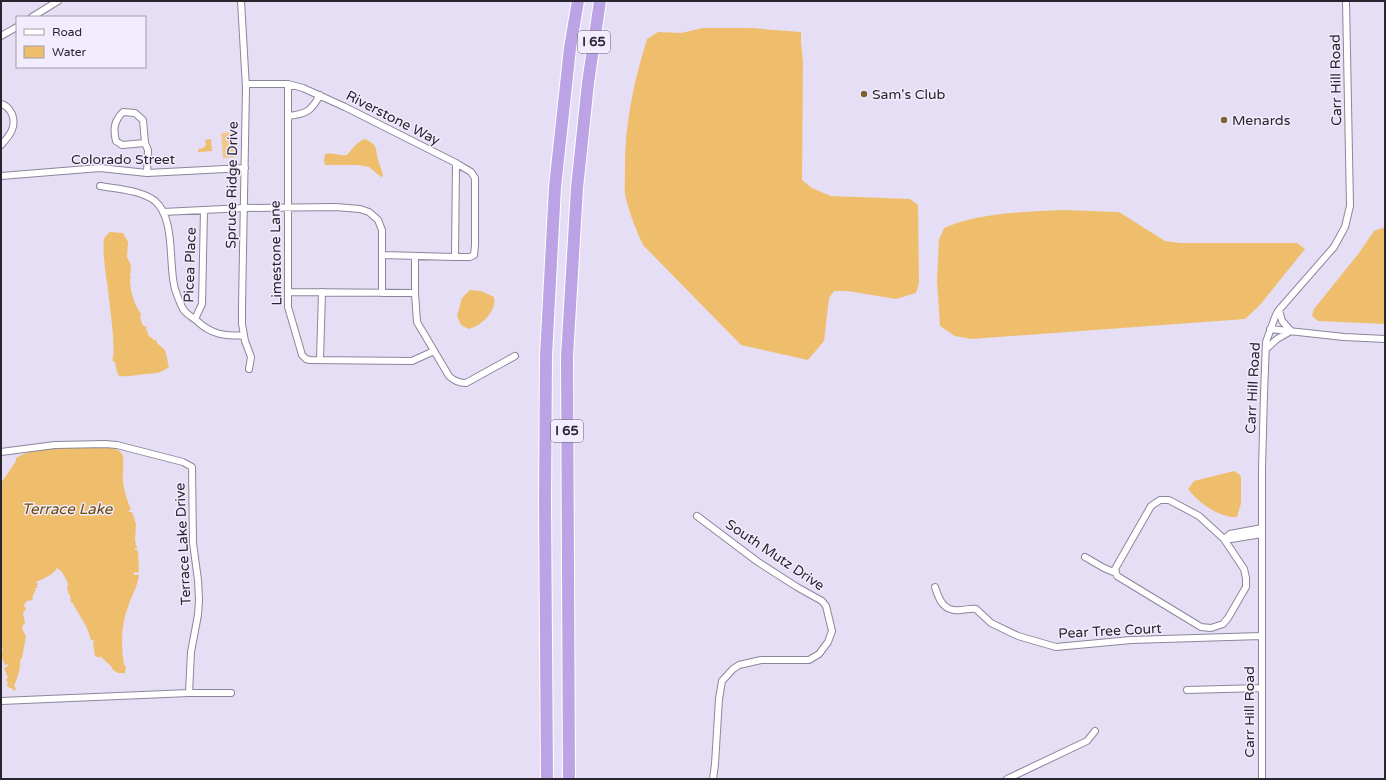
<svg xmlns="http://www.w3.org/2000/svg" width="1386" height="780" font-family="'Varela Round',sans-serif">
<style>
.green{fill:#efca8c}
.water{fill:#eebe6c}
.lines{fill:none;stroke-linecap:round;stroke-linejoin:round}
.street-casing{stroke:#8d859b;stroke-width:8}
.highway-casing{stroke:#fff;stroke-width:14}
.street{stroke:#fff;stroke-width:6}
.highway{stroke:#bca3e5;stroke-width:12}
.poi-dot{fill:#7d6234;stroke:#f3ecff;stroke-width:1.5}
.labels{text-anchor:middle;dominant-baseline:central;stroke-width:3;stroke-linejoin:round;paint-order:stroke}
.shield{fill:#f3ecff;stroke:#66616d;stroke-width:1}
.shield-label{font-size:13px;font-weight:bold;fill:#29252e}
.street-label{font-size:14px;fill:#29252e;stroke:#f3ecff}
.poi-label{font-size:14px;fill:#29252e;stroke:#f3ecff;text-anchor:start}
.water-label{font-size:15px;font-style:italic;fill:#694a07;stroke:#f3ecff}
</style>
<rect width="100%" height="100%" fill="#e6def5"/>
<path class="green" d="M234 132 236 157 223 158 221 133Z"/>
<path class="water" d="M703 28H751L801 32V42L803 63 802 180 812 188 831 196 910 199 918 205 919 283 916 293 896 299 848 291H834L829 298 824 341 808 360 741 345 643 245C636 230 630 215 626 199 624 192 625 183 625 175 624 128 633 84 647 39L658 32 681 33Z
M211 139 212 151 198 152V149L203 148 206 145 205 140Z
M365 139C379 146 375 148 378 160 380 166 382 170 383 176L381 177 369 167 358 165H325L324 160 325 154C332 152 339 156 347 155 352 149 358 141 365 139Z
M1063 210 1119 212 1165 241 1180 243H1297L1305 249 1260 305 1245 319 971 339 955 336 940 326 937 280 939 240 944 228C979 212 1026 212 1063 210Z
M1385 227V324L1318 321 1312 316 1314 309 1359 253 1374 231Z
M110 232 123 233 128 242 127 257 131 265 130 277H132L130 279C130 291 134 304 141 314L140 316 142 324 145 327 147 325 146 329 148 333V335L154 340H156L157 343 165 350 169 367C158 374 157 373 145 374 136 375 128 377 119 376L117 372 115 362 112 360C117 354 109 302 108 289H107L108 287C106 281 102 245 104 239 105 236 108 234 110 232Z
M470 290 481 291 494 297C497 311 482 325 469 329L461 325 457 316 462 298Z
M100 447C108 447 117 447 122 454 125 459 122 475 123 482 124 490 127 501 131 509L128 512H132L136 524 135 540 137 549 135 548V550H137L138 552 139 571 138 573 134 572V575H139C137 589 132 594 128 607 121 624 121 647 124 665L126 666 125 673H118L113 670 111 666 100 656V658L95 656 93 643 95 641 91 640 87 628 72 602 71 603 70 595 68 593V590L67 589 68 584C66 579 64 574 60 570H59L57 568C53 575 43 579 36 582L38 585 36 586 38 587 35 588 36 591H35L32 598 33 600 27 601 24 605 26 609 23 613 25 623 23 625 22 629 26 636 22 658 20 660C21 666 18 678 14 685L16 689 14 691 13 689 8 687 7 685 8 682 5 680 8 678 4 668 7 667 8 664 5 665 1 655 3 648 1 645V483L16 461V458C39 444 74 450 100 447Z
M1234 471 1239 474 1241 477V503L1237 517C1219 518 1199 503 1188 489L1194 481Z"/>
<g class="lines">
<defs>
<path id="street" d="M241 1 246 88 242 306V324L245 341 251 357 249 369
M32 17 58 1
M1 36 17 27
M246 84H288L303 88 345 107 456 163 471 172 475 178V245L474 255 470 257H455L456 163
M288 84V307L302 355 306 359 310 360 412 361 434 351
M1 104C6 105 10 110 12 114 17 128 9 136 1 145
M288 116C307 114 311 111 320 95
M145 143 122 145 116 141C113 129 114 121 123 112L135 113 143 120 145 143 148 150 147 173
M1 176 100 168 147 173 245 168
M100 186C117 189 141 190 155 201 176 219 168 265 175 289 177 295 180 303 183 309 186 314 192 317 197 321 211 334 225 337 244 335
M163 212 244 208 335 207 360 209 369 212 378 220 382 230V293
M382 255 455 257
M288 292 415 293V256
M415 293 417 322 449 376C454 381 459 383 466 383L515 356
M195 319 202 304 204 210
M1270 329 1344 337 1385 339
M1266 349 1277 339 1291 331 1282 321 1279 310
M320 360 322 292
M1 452 55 445 105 444 117 445 183 462 192 467 193 543 198 580 199 600 198 615 191 652 189 693 1 701
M697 516 758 562 797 587 822 601 826 606 832 631 828 642 819 654 809 660H761L739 665 733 669 722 681 719 699 715 764 713 779
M1224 539 1244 569 1246 578V587L1228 618 1223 624 1211 628 1201 627 1117 576 1115 569 1151 506 1160 500H1169L1199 516 1224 539H1231L1262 534
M1224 539 1230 534 1262 528
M1085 557 1104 568 1116 573
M935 587C939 600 944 612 960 610 966 610 970 608 976 609L991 623 1018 636 1056 647 1131 640 1261 636
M1187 690 1261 688
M189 693H231
M1007 779 1087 741 1095 731
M1262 779V469L1264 394 1266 342 1275 317 1278 311 1334 247 1345 227 1350 206 1346 1"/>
<path id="highway" d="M547 779 545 501 546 356 555 187 570 48 578 1
M569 779 567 357 577 188 588 83 600 1"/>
</defs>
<use href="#street" class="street-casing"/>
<use href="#highway" class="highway-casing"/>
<use href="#street" class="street"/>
<use href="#highway" class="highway"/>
</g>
<g class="poi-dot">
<circle cx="864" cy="94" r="4"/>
<circle cx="1224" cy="120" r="4"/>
</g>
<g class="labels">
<g class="shield">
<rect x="578" y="31" width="32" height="22" rx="3"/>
<rect x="551" y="420" width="32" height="22" rx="3"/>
</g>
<g class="shield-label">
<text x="594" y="42">I 65</text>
<text x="567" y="431">I 65</text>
</g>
<g class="street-label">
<text transform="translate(1336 80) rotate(-91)">Carr Hill Road</text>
<text transform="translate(393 118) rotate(27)">Riverstone Way</text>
<text x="123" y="159">Colorado Street</text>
<text transform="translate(232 185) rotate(-89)">Spruce Ridge Drive</text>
<text transform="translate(276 253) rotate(-91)">Limestone Lane</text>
<text transform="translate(190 265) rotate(-88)">Picea Place</text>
<text transform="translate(1253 388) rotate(-87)">Carr Hill Road</text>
<text transform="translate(183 544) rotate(-93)">Terrace Lake Drive</text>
<text transform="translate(775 555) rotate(34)">South Mutz Drive</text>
<text transform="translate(1110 631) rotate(-3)">Pear Tree Court</text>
<text transform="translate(1249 712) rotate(-90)">Carr Hill Road</text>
</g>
<g class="poi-label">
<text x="872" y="94">Sam's Club</text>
<text x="1232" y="120">Menards</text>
</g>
<g class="water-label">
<text x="67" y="509">Terrace Lake</text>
</g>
</g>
<rect width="1386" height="780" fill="none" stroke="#29252e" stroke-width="4"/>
<rect x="16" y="16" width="130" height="52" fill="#f3ecff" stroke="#a29cab"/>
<rect x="24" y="29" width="20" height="6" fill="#ffffff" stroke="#a29cab"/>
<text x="52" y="36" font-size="12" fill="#29252e">Road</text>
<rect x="24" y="46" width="20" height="12" fill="#eebe6c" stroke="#a29cab"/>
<text x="52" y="56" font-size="12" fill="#29252e">Water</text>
</svg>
